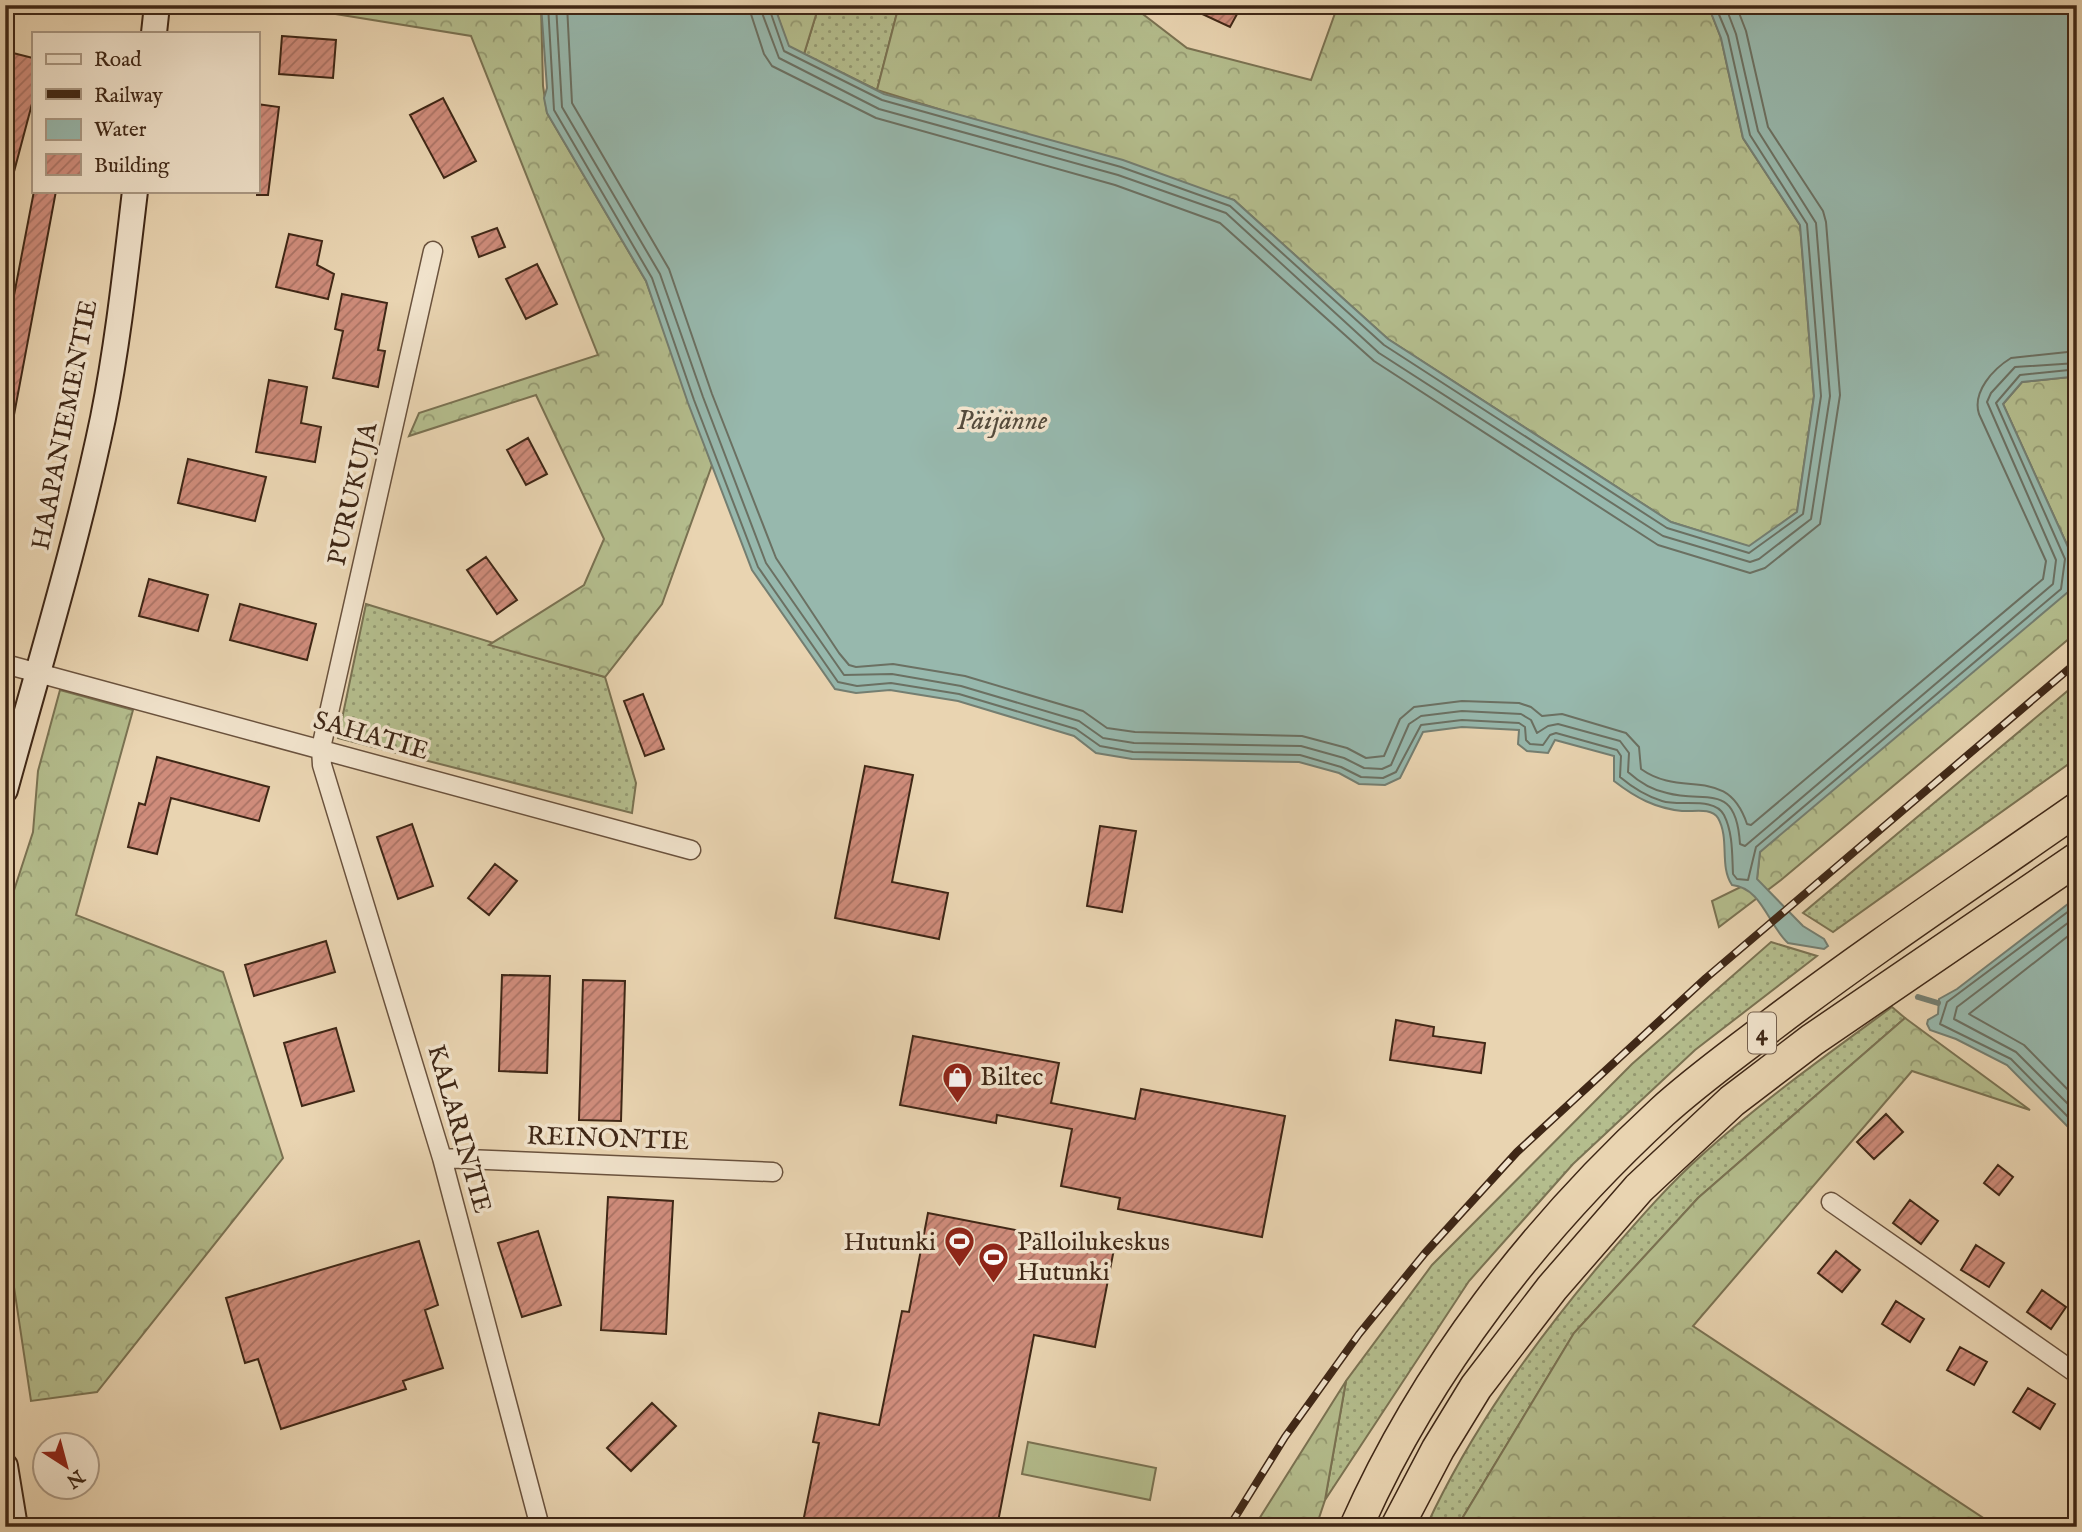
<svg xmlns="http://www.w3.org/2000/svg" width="2082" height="1532" font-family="'IM FELL English',serif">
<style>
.grass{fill:url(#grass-dots);stroke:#7a7252;stroke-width:2}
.forest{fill:url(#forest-crowns);stroke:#7a7252;stroke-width:2}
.green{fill:#b4bd8d;stroke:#7a7252;stroke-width:2}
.water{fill:#97b8ad;stroke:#747e71;stroke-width:2}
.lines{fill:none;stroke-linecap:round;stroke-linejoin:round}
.shore{stroke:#6b7062;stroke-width:2}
.stream{stroke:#747e71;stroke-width:6}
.building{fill:url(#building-hatch);stroke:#3f2716;stroke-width:2}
.street-casing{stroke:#6a523d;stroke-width:21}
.secondary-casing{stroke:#3f2716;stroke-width:28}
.highway-casing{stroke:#3f2716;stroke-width:35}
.street{stroke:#f1e3cc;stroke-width:18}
.secondary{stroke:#f1e3cc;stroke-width:24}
.highway{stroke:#e9d4b1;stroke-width:32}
.rail-casing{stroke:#3f2716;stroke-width:8}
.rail{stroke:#f1e3cc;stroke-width:5;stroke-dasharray:16;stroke-linecap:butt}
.labels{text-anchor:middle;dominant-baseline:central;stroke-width:7;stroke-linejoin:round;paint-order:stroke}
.shield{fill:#f1e3cc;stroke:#745f4d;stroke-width:2}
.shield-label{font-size:24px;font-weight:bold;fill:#3f2716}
.street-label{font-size:26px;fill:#3f2716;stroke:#f1e3cc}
.poi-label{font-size:26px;fill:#3f2716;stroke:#f1e3cc;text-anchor:start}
.water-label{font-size:28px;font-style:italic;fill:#554b3c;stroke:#f1e3cc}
</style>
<defs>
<pattern id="grass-dots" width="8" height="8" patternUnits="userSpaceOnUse" patternTransform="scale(1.75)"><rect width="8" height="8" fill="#b4bd8d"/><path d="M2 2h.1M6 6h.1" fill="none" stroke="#949a72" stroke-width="1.8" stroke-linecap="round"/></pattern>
<pattern id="forest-crowns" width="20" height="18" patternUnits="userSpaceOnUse" patternTransform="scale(1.75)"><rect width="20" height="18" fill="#b4bd8d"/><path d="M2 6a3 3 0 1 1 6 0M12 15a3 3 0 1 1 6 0" fill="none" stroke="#949a72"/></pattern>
<pattern id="building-hatch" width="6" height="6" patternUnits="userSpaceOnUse" patternTransform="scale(1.75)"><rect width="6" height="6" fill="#cf8c7b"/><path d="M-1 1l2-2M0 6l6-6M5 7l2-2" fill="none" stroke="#a97264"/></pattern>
</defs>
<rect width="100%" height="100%" fill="#e9d4b1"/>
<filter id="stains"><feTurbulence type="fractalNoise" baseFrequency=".00286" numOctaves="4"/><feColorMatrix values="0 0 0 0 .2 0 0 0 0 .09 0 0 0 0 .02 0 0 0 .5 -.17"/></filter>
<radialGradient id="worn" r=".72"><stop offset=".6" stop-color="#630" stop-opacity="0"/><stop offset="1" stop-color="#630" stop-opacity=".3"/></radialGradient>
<path class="grass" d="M819 5H899L877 90 804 54Z
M366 604 605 677 636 783 632 813 338 738Z
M2077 683V758L1833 932 1803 913Z
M1771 942 1817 956 1695 1050 1573 1164 1469 1281 1325 1500 1346 1381 1432 1265 1632 1064Z
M1892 1007 1905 1018 1698 1198 1574 1333 1457 1527H1426C1471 1430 1533 1344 1602 1262 1634 1225 1666 1187 1703 1154 1762 1101 1828 1054 1892 1007Z"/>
<path class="forest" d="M280 5H541L543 86 547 113 646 281 712 465 662 604 605 677 489 645 584 585 604 539 536 395 409 436 419 413 598 355 471 36Z
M774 5H819L804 54 788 46Z
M899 5H1131L1187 48 1311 80 1338 5H1708L1721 38 1743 138 1800 225 1814 396 1797 512 1750 547 1671 522 1388 339 1234 200 877 90Z
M2070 377 2077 383V632L1781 880 1719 927 1712 901 1757 879 1760 852 2073 558 2003 404 2022 382Z
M60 690 133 710 76 915 223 972 283 1158 97 1392 31 1401 5 1227V918L33 832 38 771Z
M1905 1018 2030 1110 1912 1071 1693 1326 1997 1527H1457L1574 1333 1698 1198Z
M1346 1381 1325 1500 1316 1527H1254Z"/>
<path class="green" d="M1028 1442 1156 1468 1150 1500 1022 1474Z"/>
<path class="water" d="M541 5H774L789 46 884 94 1123 160 1234 200 1388 339 1671 522 1749 546 1797 512 1814 396 1800 225 1743 138 1721 38 1708 5H2077V383L2070 377 2022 382 2003 404 2073 558 2068 592 1760 852 1757 879 1803 926 1824 939 1828 946 1824 949 1788 943C1768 925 1762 888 1732 885 1719 866 1730 839 1718 818 1711 807 1693 812 1682 811 1655 808 1636 798 1614 781V756L1555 740 1548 753 1527 751 1518 744 1519 730 1462 727 1423 732 1400 778 1385 785 1359 784 1339 773 1299 762 1132 759 1096 753 1074 736 958 701 890 690 856 693 835 689 752 570 688 403 646 281 547 113 544 98 547 88Z
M2077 897V1136L2007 1065 1956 1039 1930 1030 1927 1024 1928 1020 1938 1014 1939 999 1957 989Z"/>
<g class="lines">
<path class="shore" d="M548 5 554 110 652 278 694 400 758 567 838 682 857 686 891 683 959 694 1076 729 1100 746 1133 752 1300 755 1341 767 1361 777 1383 778 1396 772 1421 725 1462 720 1519 723 1525 727 1526 740 1530 744 1543 745 1550 735 1556 733 1617 750 1621 756 1620 777C1633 788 1646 796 1662 801 1680 807 1714 796 1724 815 1733 833 1732 854 1733 874L1737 879 1748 880 1756 847 2061 589 2065 559 1996 403 2020 375 2069 370 2077 373
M556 5 562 107 660 274 703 397 766 563 844 675 892 674 961 686 1079 721 1103 738 1134 743 1301 746 1344 758 1364 768 1382 769 1391 765 1409 724 1421 716 1462 711 1521 714 1531 720 1537 733 1548 726 1558 724 1620 741 1629 753 1628 772C1639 782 1652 790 1667 793 1707 804 1736 781 1740 844L1745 846 2053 584 2056 560 1987 402 1991 393 2015 367 2077 363
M567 5 572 103 669 269 712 394 776 558 839 653 849 665 856 667 893 664 965 676 1083 711 1107 728 1135 732 1302 736 1347 748 1366 758 1384 756 1400 719 1414 707 1462 701 1519 703 1531 707 1542 716 1562 714 1626 733 1639 747 1641 769C1683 799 1727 764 1747 824L1751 825 2043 579 2046 561 1979 414C1972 392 1993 369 2011 358L2077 351
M748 5 764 54 772 66 876 118 1115 185 1220 223 1374 361 1658 545 1750 573 1765 568 1820 524 1840 395 1826 222 1823 211 1768 127 1746 31 1736 5
M759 5 779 58 879 109 1118 175 1226 213 1379 353 1663 536 1750 562 1759 559 1811 519 1830 396 1816 223 1758 131 1736 34 1725 5
M768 5 784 51 882 100 1121 167 1230 206 1384 345 1667 528 1749 553 1803 514 1821 396 1807 224 1750 135 1728 36 1715 5
M2077 905 1947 1002 1940 1024 2011 1059 2077 1126
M2077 916 1957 1007 1954 1019 2016 1052 2077 1113
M2077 929 1969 1014 2024 1045 2077 1099"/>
<path class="stream" d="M1918 997 1938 1003"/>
</g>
<path class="building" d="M1183 5H1242L1230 27Z
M282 36 336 40 333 78 279 74Z
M5 51 33 58V100L11 183H5Z
M443 98 476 161 444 178 410 115Z
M257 104 279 107 268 195H257Z
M34 191H56L14 415 5 414V342Z
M497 228 505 247 479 257 472 237Z
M289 234 322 241 317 265 334 274 328 299 276 287Z
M537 264 557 304 526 319 506 279Z
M342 294 387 303 378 350 385 351 378 387 333 378 343 331 335 329Z
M269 380 307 387 301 423 321 427 315 462 256 452Z
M528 438 547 474 526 485 507 450Z
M188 459 266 477 255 521 178 503Z
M486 557 517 600 497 614 467 570Z
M149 579 208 595 198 631 139 616Z
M240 604 316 624 307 660 230 640Z
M643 694 664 749 645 756 624 701Z
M157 757 269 787 259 821 171 798 157 854 128 847 139 803 145 805Z
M865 766 913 775 892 882 948 893 939 939 835 918Z
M412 824 433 886 398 899 377 837Z
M1100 826 1136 831 1122 912 1087 906Z
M495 864 517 881 489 915 468 898Z
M326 941 335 972 254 996 245 965Z
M502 975 550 976 547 1073 499 1071Z
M583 980 625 981 621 1121 579 1120Z
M1396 1020 1434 1027 1433 1036 1485 1043 1481 1073 1390 1060Z
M336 1028 354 1091 302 1106 284 1043Z
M913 1036 1059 1063 1051 1103 1135 1119 1141 1089 1285 1116 1262 1237 1118 1209 1120 1198 1061 1186 1072 1129 997 1115 996 1123 900 1105Z
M1886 1114 1903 1132 1874 1159 1857 1142Z
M1998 1165 2013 1177 1999 1195 1984 1183Z
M608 1197 673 1201 666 1334 601 1330Z
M1910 1200 1938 1221 1921 1244 1893 1223Z
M928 1213 1114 1249 1095 1347 1034 1335 997 1527H802L819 1443 813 1442 819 1413 879 1425 902 1311 909 1312Z
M538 1231 561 1305 522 1317 498 1243Z
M419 1241 438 1305 425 1310 443 1368 403 1381 406 1389 281 1429 258 1359 245 1363 226 1298Z
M1976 1245 2004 1263 1989 1287 1961 1270Z
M1836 1251 1860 1270 1842 1292 1818 1273Z
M2042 1290 2066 1307 2051 1329 2027 1312Z
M1896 1301 1924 1319 1910 1342 1882 1324Z
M1960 1347 1987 1362 1974 1385 1947 1370Z
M2028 1388 2055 1404 2040 1429 2013 1412Z
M652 1403 676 1426 631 1471 607 1448Z"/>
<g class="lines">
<defs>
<path id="street" d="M433 251 321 748 322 765 442 1158 540 1527
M5 664 691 850
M442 1158 773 1172
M1831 1202 2077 1374"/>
<path id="secondary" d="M154 33 157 5
M5 790C39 666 77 543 103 418 118 343 126 267 135 191
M5 1466 15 1527"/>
<path id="highway" d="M1356 1527C1426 1369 1536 1228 1662 1112 1696 1081 1734 1054 1770 1026 1870 950 1974 881 2077 809
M1397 1527 1438 1449 1476 1387 1552 1288 1639 1188 1732 1101 1812 1040 2077 859"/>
</defs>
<use href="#street" class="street-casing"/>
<use href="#secondary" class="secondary-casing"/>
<use href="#highway" class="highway-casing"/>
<use href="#street" class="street"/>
<use href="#secondary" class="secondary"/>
<use href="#highway" class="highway"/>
<defs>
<path id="rail" d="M1229 1527 1285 1437 1359 1334 1425 1253 1517 1152 1706 978 2077 662"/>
</defs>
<use href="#rail" class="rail-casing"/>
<use href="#rail" class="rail"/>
</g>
<defs>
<symbol id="shop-pin" viewBox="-11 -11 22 30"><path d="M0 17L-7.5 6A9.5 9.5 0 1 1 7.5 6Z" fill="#8f2418" stroke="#f1e3cc"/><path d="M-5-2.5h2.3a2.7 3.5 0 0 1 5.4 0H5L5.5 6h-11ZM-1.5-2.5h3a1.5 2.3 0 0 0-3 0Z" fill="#fff"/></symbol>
<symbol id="stadium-pin" viewBox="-11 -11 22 30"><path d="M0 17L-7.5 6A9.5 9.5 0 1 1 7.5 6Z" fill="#8f2418" stroke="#f1e3cc"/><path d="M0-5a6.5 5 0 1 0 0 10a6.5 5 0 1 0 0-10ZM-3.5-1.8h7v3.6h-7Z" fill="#fff"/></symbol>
</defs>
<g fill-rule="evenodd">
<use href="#shop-pin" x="940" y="1060" width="35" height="47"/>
<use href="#stadium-pin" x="942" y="1224" width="35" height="47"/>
<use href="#stadium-pin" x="976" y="1240" width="35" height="47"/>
</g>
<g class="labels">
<rect class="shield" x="1748" y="1012.5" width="28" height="41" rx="5"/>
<g class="shield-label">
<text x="1762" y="1033">4</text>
</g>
<g class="street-label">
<text transform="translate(65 425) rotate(-79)">HAAPANIEMENTIE</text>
<text transform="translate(353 494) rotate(-77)">PURUKUJA</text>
<text transform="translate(371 736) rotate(16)">SAHATIE</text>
<text transform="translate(459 1129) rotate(74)">KALARINTIE</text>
<text transform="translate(608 1139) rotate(2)">REINONTIE</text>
</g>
<g class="poi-label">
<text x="980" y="1077">Biltec</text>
<text x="936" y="1242" text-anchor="end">Hutunki</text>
<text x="1017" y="1242">Palloilukeskus<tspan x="1017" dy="30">Hutunki</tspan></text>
</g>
<g class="water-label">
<text x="1002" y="421">Päijänne</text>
</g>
</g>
<rect width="2082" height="1532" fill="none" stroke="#e9d4b1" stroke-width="28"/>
<rect x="7" y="7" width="2068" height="1518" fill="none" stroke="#3f2716" stroke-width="3.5"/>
<rect x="14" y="14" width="2054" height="1504" fill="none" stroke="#3f2716" stroke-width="2"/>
<rect x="32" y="32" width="228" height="161" fill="#f1e3cc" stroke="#aa9883" stroke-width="2"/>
<rect x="46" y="54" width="35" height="10" fill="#f1e3cc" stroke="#aa9883" stroke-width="2"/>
<text x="94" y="66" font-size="21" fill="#3f2716">Road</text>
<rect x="46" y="89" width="35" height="10" fill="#3f2716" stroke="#aa9883" stroke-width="2"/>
<text x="94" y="102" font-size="21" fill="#3f2716">Railway</text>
<rect x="46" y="119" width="35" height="21" fill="#97b8ad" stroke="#aa9883" stroke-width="2"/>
<text x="94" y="136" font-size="21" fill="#3f2716">Water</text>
<rect x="46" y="154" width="35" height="21" fill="url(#building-hatch)" stroke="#aa9883" stroke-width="2"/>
<text x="94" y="172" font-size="21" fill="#3f2716">Building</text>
<g transform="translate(66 1466) rotate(144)"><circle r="33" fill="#f1e3cc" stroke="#aa9883" stroke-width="2"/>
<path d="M0-5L12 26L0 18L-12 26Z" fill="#8f2418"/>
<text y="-10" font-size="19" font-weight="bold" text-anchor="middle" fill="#3f2716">N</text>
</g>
<rect width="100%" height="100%" filter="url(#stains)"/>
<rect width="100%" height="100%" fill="url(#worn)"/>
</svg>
